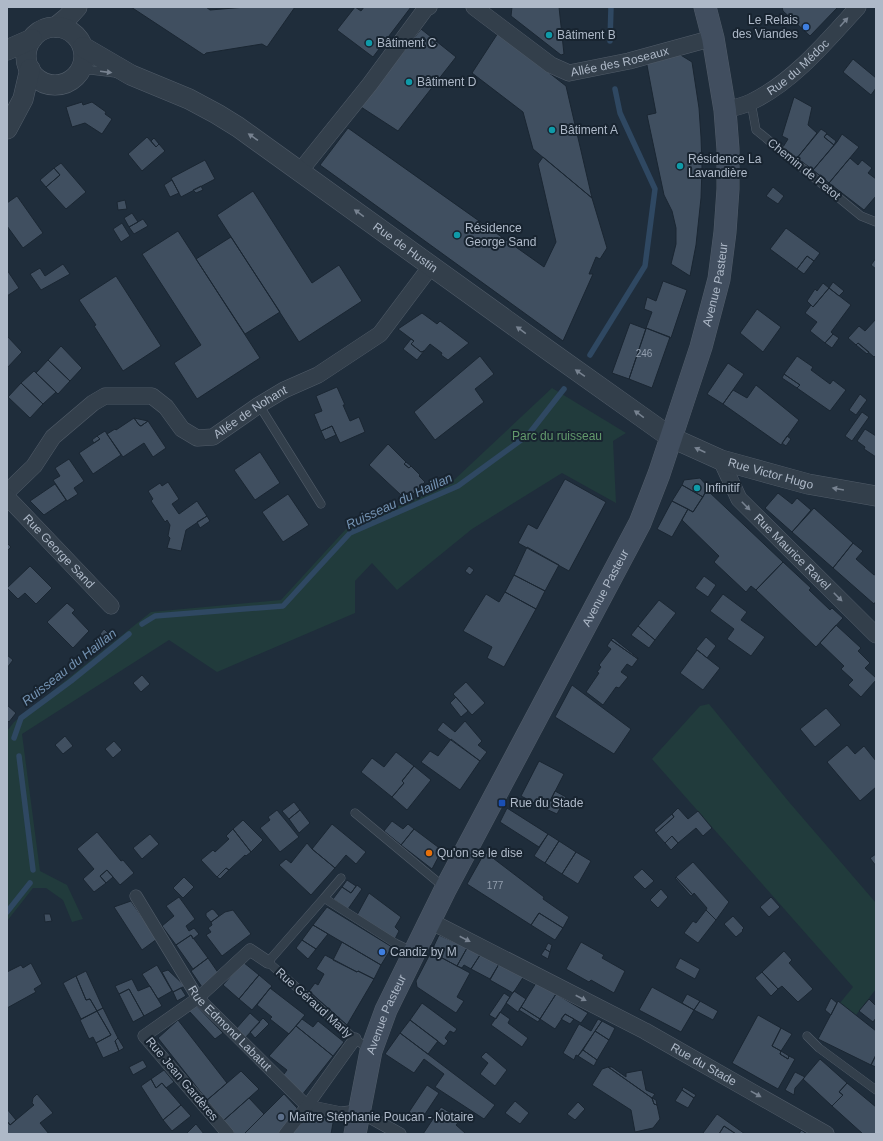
<svg xmlns="http://www.w3.org/2000/svg" width="883" height="1141" font-family="Helvetica,sans-serif">
<style>
.green{fill:#213b3c}
.lines{fill:none;stroke-linecap:round;stroke-linejoin:round}
.stream{stroke:#2f4862;stroke-width:5.5}
.building{fill:#404f60;stroke:#1a2632}
.service-casing{stroke:#515c69;stroke-width:9}
.pedestrian-casing{stroke:#515c69;stroke-width:13}
.minor-casing{stroke:#515c69;stroke-width:17}
.tertiary-casing{stroke:#515c69;stroke-width:21}
.secondary-casing{stroke:#515c69;stroke-width:23}
.service{stroke:#333f4b;stroke-width:8}
.pedestrian{stroke:#333f4b;stroke-width:12}
.minor{stroke:#333f4b;stroke-width:16}
.tertiary{stroke:#333f4b;stroke-width:20}
.secondary{stroke:#414e5f;stroke-width:22}
.oneway{fill:#778290}
.shop-dot{fill:#3f7fe0;stroke:#182430;stroke-width:1.5}
.culture-dot{fill:#0f9aa8;stroke:#182430;stroke-width:1.5}
.transit-dot{fill:#1a4fb4;stroke:#182430;stroke-width:1.5}
.food-dot{fill:#e8710a;stroke:#182430;stroke-width:1.5}
.service-dot{fill:#5c6f8a;stroke:#182430;stroke-width:1.5}
.labels{text-anchor:middle;dominant-baseline:central;stroke-width:4;stroke-linejoin:round;paint-order:stroke}
.number-label{font-size:10px;fill:#929eae}
.poi-label{font-size:12px;fill:#aeb9c8;stroke:#182430;text-anchor:start}
.street-label{font-size:12px;fill:#aeb9c8;stroke:#182430}
.park-label{font-size:12px;fill:#639a6c;stroke:#182430}
.water-label{font-size:13px;font-style:italic;fill:#7392b2;stroke:#182430}
</style>
<rect width="100%" height="100%" fill="#1f2d3b"/>
<path class="green" d="M552 388 626 433 613 441 616 503 562 473 472 529 397 590 372 563 355 581V613L217 672 169 640 22 734 40 871 67 885 83 919 72 922 63 900 46 888H33L7 921V731L14 722 151 612 281 600 346 529 431 492 454 480Z
M709 704 789 802 876 903V989L856 1015 840 1003 853 987 652 759 700 706Z"/>
<g class="lines">
<path class="stream" d="M610 41 611 7
M590 355 645 266 655 189 620 113 615 89
M142 624 155 616 283 606 350 533 458 486 528 435 564 389
M14 738 21 718 71 681 129 634
M19 756 33 870
M7 912 30 883"/>
</g>
<path class="building" d="M131 7H206L210 10 246 7H295L267 47 262 44 206 53 204 55Z
M355 7 361 11 364 7H411L373 57 337 30Z
M512 7H559L564 54 561 55 511 16Z
M782 7H838L810 36 783 11Z
M421 29 456 57 398 131 361 107Z
M498 33 566 86 592 198 533 149 523 112 472 73Z
M679 54 692 62 699 108 701 137 702 167 701 198 696 245 690 276 671 264 676 244V228L672 211 664 195 647 115 656 113 646 60Z
M853 59 876 78V88L871 95 843 72Z
M794 97 812 107 808 125 817 133 797 158 783 147 788 139 782 136Z
M82 102 83 105 92 102 106 112 105 114 112 119 102 134 85 123 72 127 66 107Z
M348 128 544 267 556 242 538 164 543 157 592 198 607 248 600 259 596 257 589 274H593L563 341 320 165Z
M821 129 827 133 824 137 834 145 813 170 797 158Z
M827 134 836 141 834 145 824 137Z
M842 134 859 147 829 183 813 170 837 142Z
M147 137 156 147 159 144 165 151 142 171 128 154Z
M154 138 159 144 156 147 151 141Z
M850 158 858 165 862 160 872 168 868 173 876 179V196L864 210 829 183Z
M205 160 215 179 181 197 171 178Z
M61 163 86 192 66 209 46 187 60 175 54 168Z
M54 168 60 175 46 187 40 180Z
M172 180 179 193 170 197 164 185Z
M201 186 203 190 196 193 193 190Z
M773 187 784 196 778 204 766 196Z
M253 191 312 283 339 265 362 301 299 342 217 215Z
M17 196 43 233 23 248 7 226V203Z
M125 200 127 209 118 210 117 202Z
M132 213 138 222 129 227 124 218Z
M143 219 148 226 134 234 129 227Z
M122 223 130 236 121 242 113 229Z
M786 228 820 253 814 261 807 256 797 269 770 249Z
M178 231 260 358 197 399 174 363 201 345 142 254Z
M231 237 280 312 245 334 196 259Z
M807 256 814 261 804 274 797 269Z
M876 258V269L871 265Z
M63 264 70 274 41 290 30 274 40 268 45 276Z
M7 270 19 288 7 296Z
M116 276 161 346 123 371 94 326 96 325 79 300Z
M663 281 687 290 671 338 646 328 652 312 644 309 647 297 656 301Z
M833 282 844 291 839 296 829 288Z
M823 283 829 288 813 307 807 301 815 289 817 291Z
M829 288 851 305 831 332 833 334 825 343 810 331 817 322 805 313 811 305 813 307Z
M757 309 781 327 763 352 740 333Z
M422 313 437 324 440 321 469 343 448 360 441 355 442 353 430 344 424 351 421 352 411 344 414 341 398 329Z
M876 319V355L874 357 858 343 856 345 848 338 859 326 865 331Z
M630 323 646 329 629 379 612 373Z
M646 328 670 337 652 388 629 379Z
M833 334 839 338 832 348 825 343Z
M7 336 22 352 7 368Z
M411 339 414 341 411 344 421 352 424 351 417 360 403 349Z
M858 343 869 352 867 354 856 345Z
M61 346 82 368 70 381 48 360Z
M480 356 494 374 475 389 484 402 435 440 414 412Z
M797 356 813 367 811 370 830 384 833 380 846 390 830 411 797 388 800 385 784 374Z
M48 360 70 381 58 394 36 373Z
M728 363 744 374 723 404 707 394Z
M34 371 56 392 43 404 21 383Z
M784 374 800 385 797 388 782 378Z
M21 383 43 404 30 418 8 397Z
M756 385 799 420 781 445 723 404 733 390 747 398Z
M337 387 345 405H343L350 421 359 417 365 432 340 443 332 426 321 431 314 414 322 411 316 396Z
M860 394 867 400 856 415 849 410Z
M862 412 869 417 852 441 845 436Z
M134 418 139 425 141 426 148 421 166 448 153 457 144 443 123 457 107 434 115 429 116 430Z
M134 418 148 421 141 426 139 425Z
M332 426 336 435 325 440 321 431Z
M865 429 876 436V457L864 449 865 447 857 441Z
M105 431 121 455 93 474 79 453 100 439 97 436Z
M97 436 100 439 94 443 92 440Z
M787 436 791 439 786 446 782 443Z
M388 444 406 462 404 464 409 468 411 466 420 475 419 476 425 482 408 499 403 493 401 495 369 465Z
M260 452 280 483 255 500 234 470Z
M69 459 84 481 74 488 78 494 67 501 53 480 60 476 55 468Z
M406 462 411 466 409 468 404 464Z
M700 478 708 487 703 497 682 485 684 480Z
M565 479 606 502 569 571 518 543 528 524 537 529Z
M168 482 179 499 172 504 179 514 197 501 207 516 186 530 181 551 167 548 170 538 168 536 170 525 167 520 165 522 151 501 153 499 148 491 160 483 162 486Z
M55 484 66 500 44 515 30 501Z
M682 485 703 497 693 512 672 501Z
M707 490 783 562 756 590 751 586 746 592 714 562 719 556 682 520 688 509 693 512Z
M778 493 792 504 797 498 811 510 792 532 765 508Z
M288 494 309 525 283 542 262 512Z
M672 501 688 509 672 537 657 529Z
M814 508 853 543 833 568 792 532Z
M207 516 210 521 200 528 197 522Z
M7 543 11 547 7 551Z
M853 543 863 551 856 559 874 575 876 574V601L874 604 833 568Z
M527 547 559 565 545 591 514 575Z
M783 562 811 588 809 590 830 610 832 608 843 618 816 647 756 590Z
M30 566 52 588 36 604 25 593 18 599 7 588Z
M469 566 474 570 470 575 465 571Z
M514 575 545 591 536 609 505 592Z
M704 576 716 585 708 597 695 588Z
M505 592 536 609 504 667 487 658 492 647 463 631 486 594 499 602Z
M723 594 747 612 741 620 765 637 751 656 727 639 734 629 710 611Z
M659 600 676 613 655 640 638 626Z
M67 603 75 610 72 613 89 631 73 648 47 622Z
M836 625 861 648 858 651 870 663 865 668 876 678V680L861 697 848 685 853 680 841 669 844 666 820 643Z
M638 626 655 640 649 648 631 635Z
M104 629 109 634 105 639 100 634Z
M706 637 716 646 707 658 696 649Z
M613 638 638 658V659L611 640Z
M611 640 638 659 632 667 627 664 621 672 628 677 619 688 616 687 603 705 586 692 599 673 597 672 601 667 599 665 611 649 607 646Z
M697 650 720 668 703 690 680 673Z
M7 655 13 660 7 668Z
M142 675 150 684 141 692 133 683Z
M466 682 485 703 472 715 453 694Z
M572 685 631 729 614 754 555 717Z
M456 697 468 711 461 717 450 703Z
M7 705 16 713 9 722 7 720Z
M826 708 841 725 815 747 800 729Z
M465 721 482 741 478 745 487 752 480 761 437 730 443 722 455 732Z
M65 736 73 746 63 754 55 745Z
M451 739 480 761 460 790 421 762 430 751 438 756Z
M114 741 122 750 113 758 105 749Z
M847 745 855 754 864 746 876 761V787L860 801 827 762Z
M396 752 414 766 402 781 404 783 392 797 361 772 372 758 384 767Z
M539 761 564 774 546 809 521 796Z
M414 766 431 780 407 810 392 797 404 783 402 781Z
M555 791 566 797 557 814 546 809Z
M294 802 300 810 289 819 282 811Z
M507 808 548 834 539 847 500 822Z
M678 808 688 819 698 811 712 828 703 836 696 828 678 843 672 836 665 843 656 833 674 817 672 814Z
M277 810 299 837 280 852 260 828 270 820 268 817Z
M300 810 310 823 299 833 289 819Z
M672 814 674 817 656 833 654 830Z
M243 820 263 840 251 852 233 829Z
M392 821 403 829 408 824 414 829 401 845 384 831Z
M332 824 366 852 356 864 346 855 335 868 312 849Z
M233 829 251 852 246 856 245 855 229 870 226 868 217 877 201 860 213 850 215 852 229 839 226 836Z
M414 829 442 850 432 869 401 845Z
M97 832 121 861 123 860 134 873 120 885 107 870 100 876 106 883 94 892 83 879 94 869 77 849Z
M150 834 159 844 142 859 133 848Z
M548 834 559 841 545 863 534 856Z
M672 836 678 843 671 850 665 843Z
M559 841 576 852 562 874 545 863Z
M307 843 312 849 335 868 311 895 279 865 286 859 291 863Z
M485 852 544 897 543 899 569 917 563 928 539 913 531 925 467 884Z
M576 852 591 861 578 884 562 874Z
M876 854V866L870 858Z
M693 862 729 902 716 920 706 910 707 908 694 893 693 895 676 877Z
M226 868 229 870 220 879 217 877Z
M642 869 654 881 645 889 633 877Z
M107 870 113 877 106 883 100 876Z
M184 877 194 887 183 898 173 888Z
M676 877 693 895 691 896 675 878Z
M347 880 356 886 351 893 342 887Z
M357 885 362 889 348 909 333 899 342 887 351 893Z
M661 889 668 897 658 908 650 900Z
M369 893 401 917 395 927 399 931 395 939 357 915Z
M179 897 195 919 186 926 189 931 194 928 199 934 193 939 191 935 176 945 162 926 174 916 166 906Z
M771 897 780 907 769 917 760 907Z
M131 901 157 939 142 950 114 907Z
M327 907 392 947 381 965 313 925Z
M212 909 214 910 219 916 211 922 206 916V913Z
M233 910 251 934 222 956 206 935 211 932 208 928 212 925 211 922 225 912Z
M706 910 716 920 698 943 684 933 693 921 696 923Z
M539 913 563 928 555 940 531 925Z
M44 914H50L52 921 45 922Z
M733 916 744 928 742 930 743 931 736 937 724 924Z
M313 925 328 934 316 949 302 940Z
M191 935 208 958 193 969 176 945Z
M439 935 467 948 457 966 431 952Z
M302 940 316 949 308 959 296 948Z
M342 942 381 965 374 979 358 971 357 972 333 960Z
M581 942 604 955 602 958 625 971 614 993 591 980 589 982 566 969Z
M548 943 552 945 550 952 545 949Z
M467 948 480 955 471 969 464 965 462 968 457 966Z
M545 949 550 952 548 959 541 955Z
M784 951 792 960 789 963 813 989 798 1002 782 986 778 989 762 972Z
M431 952 470 973 457 997 464 1001 456 1013 417 987 416 981Z
M325 955 357 972 358 971 374 979 347 1025 309 991 315 983 318 985 324 974 316 969Z
M480 955 499 964 490 979 471 969Z
M208 958 219 974 202 987 191 971Z
M680 958 700 969 695 979 675 968Z
M243 962 259 975 239 999 223 985Z
M31 963 42 984 34 989 36 992 7 1008V972L21 965 23 968Z
M499 964 524 976 513 993 490 980Z
M157 965 172 991 158 999 142 974Z
M168 970 185 986 173 992 162 972Z
M86 971 103 1008 97 1011 90 999 86 1000 76 976Z
M762 972 778 989 771 996 755 978Z
M259 975 272 986 252 1010 239 999Z
M76 976 86 1000 90 999 97 1011 81 1019 63 983Z
M132 979 138 991 150 986 162 1006 144 1016 129 989 119 994 115 986Z
M536 983 556 994 540 1019 521 1007Z
M652 987 694 1010 681 1032 639 1010Z
M181 988 186 996 177 1001 173 992Z
M270 988 305 1015 289 1034 270 1019 272 1017 257 1005Z
M129 989 144 1016 133 1022 119 994Z
M514 991 526 999 518 1012 506 1003Z
M504 993 510 997 496 1019 489 1015Z
M556 994 588 1013 581 1023 565 1014 555 1029 540 1019Z
M687 994 700 1001 694 1010 682 1003Z
M831 998 837 1003 831 1015 825 1010Z
M869 999 876 1006V1018L873 1022 859 1011Z
M700 1001 718 1011 713 1020 694 1010Z
M838 1001 876 1031V1055L871 1065 818 1039Z
M422 1003 457 1029 454 1033 450 1031 445 1038 448 1041 444 1046 410 1020Z
M196 1005 223 1033 215 1039 189 1011Z
M521 1007 540 1019 538 1022 519 1010Z
M103 1008 118 1038 115 1041 119 1051 103 1058 96 1043 111 1035 97 1011Z
M97 1011 111 1035 96 1043 93 1037 89 1039 80 1020Z
M500 1012 510 1019 508 1023 528 1038 522 1047 491 1025Z
M250 1013 260 1022 244 1039 235 1030Z
M565 1014 574 1019 570 1024 561 1019Z
M758 1015 781 1028 772 1046 781 1051 780 1054 788 1059 789 1056 795 1059 778 1089 732 1063Z
M263 1018 269 1024 255 1038 250 1032Z
M302 1019 313 1027 318 1021 344 1042 333 1056 296 1026Z
M598 1019 602 1021 578 1056 576 1055 574 1060 563 1053 579 1024 591 1031Z
M178 1020 227 1083 207 1100 158 1038Z
M410 1020 438 1041 428 1054 400 1033Z
M602 1021 615 1028 609 1040 595 1031Z
M296 1026 333 1056 302 1095 281 1078 287 1070 269 1056Z
M781 1028 792 1034 781 1051 772 1046Z
M595 1031 609 1040 597 1060 583 1050Z
M400 1033 495 1105 484 1119 435 1087 444 1074 424 1059 414 1073 385 1054Z
M118 1038 124 1048 119 1051 115 1041Z
M583 1050 597 1060 594 1066 578 1056Z
M781 1051 789 1056 788 1059 780 1054Z
M486 1052 507 1070 495 1086 480 1074 488 1063 481 1057Z
M876 1055V1067L871 1065Z
M820 1059 847 1083 839 1092 843 1095 832 1106 803 1079Z
M143 1060 147 1067 133 1075 129 1067Z
M608 1067 652 1098 654 1104 657 1105 660 1119 653 1128 635 1132 631 1110 592 1085 602 1069Z
M608 1067H612L626 1077V1073L642 1070 646 1090 655 1094 652 1098Z
M164 1070 174 1082 166 1088 162 1083 156 1088 151 1079Z
M241 1071 259 1089 223 1121 205 1102Z
M795 1072 805 1077 795 1088 794 1095 785 1090Z
M151 1079 156 1088 162 1083 181 1105 163 1120 141 1086Z
M847 1083 876 1107V1134H863L832 1106 843 1095 839 1092Z
M427 1085 439 1093 421 1120 409 1112Z
M683 1087 696 1095 694 1098 682 1090Z
M682 1090 694 1098 688 1108 675 1101Z
M37 1094 53 1113 40 1123 49 1134H7V1121L10 1125 34 1105 32 1103 33 1098Z
M284 1094 297 1108V1114L278 1134H244Z
M249 1098 264 1114 244 1134H235L223 1121Z
M652 1098 656 1100 657 1105 654 1104Z
M515 1101 529 1113 520 1124 505 1113Z
M578 1102 585 1109 575 1120 567 1114Z
M181 1105 191 1116 172 1131 163 1120Z
M441 1107 449 1112 452 1110 463 1117 456 1125 465 1133 464 1134H423Z
M7 1109 16 1120 10 1125 7 1121Z
M309 1114 331 1119 333 1123 331 1134H292Z
M717 1114 745 1134H736L724 1126 719 1134H705L703 1133Z
M196 1124 204 1134H186Z
M724 1126 736 1134H719Z
M801 1130 807 1134H799Z"/>
<g class="lines">
<defs>
<path id="service" d="M80 71 90 70 115 73
M751 102 756 130 861 216 876 222
M259 405 321 504
M355 813 445 888
M324 898 341 878
M807 1036 819 1048 876 1090
M370 1050 355 1039 268 962 324 898 395 943 414 952"/>
<g id="pedestrian">
<path id="s1" d="M136 896 198 998 307 1106 341 1113 359 1111 400 1134"/>
<path d="M228 1134 144 1036 198 998 250 950 268 962"/>
<path d="M285 1134 307 1106 355 1039"/>
</g>
<g id="minor">
<path id="s2" d="M474 7 551 65 569 73 629 61 713 38"/>
<path id="s3" d="M725 110C734 108 743 106 751 102 793 82 827 41 858 7"/>
<path d="M300 171 370 84 426 8 429 7"/>
<path id="s4" d="M721 460 739 499 876 635"/>
<path id="s5" d="M7 492 34 466 53 437 93 403 105 396H152L166 407 182 429 197 438 213 437 259 405 284 390 318 375 380 334 431 266"/>
<path id="s6" d="M7 497 111 606"/>
<path id="s7" d="M430 921 645 1031 826 1134"/>
</g>
<g id="tertiary">
<path d="M56 27 67 18 77 7"/>
<circle cx="55" cy="56" r="29"/>
<path id="s8" d="M83 47 131 75 189 99 217 114 238 127 552 353 670 437 721 460 808 484 876 496"/>
<path d="M7 50 32 39"/>
<path d="M7 129 23 99 30 69"/>
</g>
<g id="secondary">
<path id="s9" d="M355 1134 371 1051 386 1010 446 888 640 523 659 474 701 347 719 279 725 232 728 189V149L725 110 713 38 705 7"/>
</g>
</defs>
<use href="#service" class="service-casing"/>
<use href="#pedestrian" class="pedestrian-casing"/>
<use href="#minor" class="minor-casing"/>
<use href="#tertiary" class="tertiary-casing"/>
<use href="#secondary" class="secondary-casing"/>
<use href="#service" class="service"/>
<use href="#pedestrian" class="pedestrian"/>
<use href="#minor" class="minor"/>
<use href="#tertiary" class="tertiary"/>
<use href="#secondary" class="secondary"/>
</g>
<defs><path id="oneway-solid" d="M-6-.8H1V-3.2L6.5 0L1 3.2V.8H-6Z"/></defs>
<g class="oneway">
<use href="#oneway-solid" transform="translate(844 22) rotate(-48)"/>
<use href="#oneway-solid" transform="translate(106 72) rotate(7)"/>
<use href="#oneway-solid" transform="translate(253 137) rotate(-146)"/>
<use href="#oneway-solid" transform="translate(359 213) rotate(-144)"/>
<use href="#oneway-solid" transform="translate(521 330) rotate(-144)"/>
<use href="#oneway-solid" transform="translate(580 373) rotate(-145)"/>
<use href="#oneway-solid" transform="translate(639 414) rotate(-144)"/>
<use href="#oneway-solid" transform="translate(700 450) rotate(-155)"/>
<use href="#oneway-solid" transform="translate(838 489) rotate(-170)"/>
<use href="#oneway-solid" transform="translate(746 506) rotate(45)"/>
<use href="#oneway-solid" transform="translate(838 597) rotate(45)"/>
<use href="#oneway-solid" transform="translate(465 939) rotate(27)"/>
<use href="#oneway-solid" transform="translate(581 998) rotate(27)"/>
<use href="#oneway-solid" transform="translate(756 1094) rotate(29)"/>
</g>
<g class="shop-dot">
<circle cx="806" cy="27" r="4"/>
<circle cx="382" cy="952" r="4"/>
</g>
<g class="culture-dot">
<circle cx="549" cy="35" r="4"/>
<circle cx="369" cy="43" r="4"/>
<circle cx="409" cy="82" r="4"/>
<circle cx="552" cy="130" r="4"/>
<circle cx="680" cy="166" r="4"/>
<circle cx="457" cy="235" r="4"/>
<circle cx="697" cy="488" r="4"/>
</g>
<rect class="transit-dot" x="498" y="799" width="8" height="8" rx="2"/>
<circle class="food-dot" cx="429" cy="853" r="4"/>
<circle class="service-dot" cx="281" cy="1117" r="4"/>
<g class="labels">
<g class="number-label">
<text x="644" y="353">246</text>
<text x="495" y="885">177</text>
</g>
<g class="poi-label">
<text x="798" y="20" text-anchor="end">Le Relais<tspan x="798" dy="14">des Viandes</tspan></text>
<text x="557" y="35">Bâtiment B</text>
<text x="377" y="43">Bâtiment C</text>
<text x="417" y="82">Bâtiment D</text>
<text x="560" y="130">Bâtiment A</text>
<text x="688" y="159">Résidence La<tspan x="688" dy="14">Lavandière</tspan></text>
<text x="465" y="228">Résidence<tspan x="465" dy="14">George Sand</tspan></text>
<text x="705" y="488">Infinitif</text>
<text x="510" y="803">Rue du Stade</text>
<text x="437" y="853">Qu'on se le dise</text>
<text x="390" y="952">Candiz by M</text>
<text x="289" y="1117">Maître Stéphanie Poucan - Notaire</text>
</g>
<g class="street-label">
<text stroke="none"><textPath href="#s2" startOffset="168">Allée des Roseaux</textPath></text>
<text stroke="none"><textPath href="#s3" startOffset="86">Rue du Médoc</textPath></text>
<text transform="translate(804 169) rotate(39)">Chemin de Petot</text>
<text stroke="none"><textPath href="#s8" startOffset="381">Rue de Hustin</textPath></text>
<text stroke="none"><textPath href="#s9" startOffset="928">Avenue Pasteur</textPath></text>
<text stroke="none"><textPath href="#s5" startOffset="309">Allée de Nohant</textPath></text>
<text stroke="none"><textPath href="#s8" startOffset="814">Rue Victor Hugo</textPath></text>
<text stroke="none"><textPath href="#s6" startOffset="75">Rue George Sand</textPath></text>
<text stroke="none"><textPath href="#s4" startOffset="118">Rue Maurice Ravel</textPath></text>
<text stroke="none"><textPath href="#s9" startOffset="604">Avenue Pasteur</textPath></text>
<text transform="translate(314 1003) rotate(42)">Rue Géraud Marly</text>
<text stroke="none"><textPath href="#s9" startOffset="124">Avenue Pasteur</textPath></text>
<text stroke="none"><textPath href="#s1" startOffset="163">Rue Edmond Labatut</textPath></text>
<text stroke="none"><textPath href="#s7" startOffset="309">Rue du Stade</textPath></text>
<text transform="translate(182 1079) rotate(50)">Rue Jean Gardères</text>
</g>
<g class="park-label">
<text x="557" y="436">Parc du ruisseau</text>
</g>
<g class="water-label">
<text transform="translate(399 501) rotate(-25)">Ruisseau du Haillan</text>
<text transform="translate(69 667) rotate(-38)">Ruisseau du Haillan</text>
</g>
</g>
<rect width="883" height="1141" fill="none" stroke="#aeb9c8" stroke-width="16"/>
</svg>
